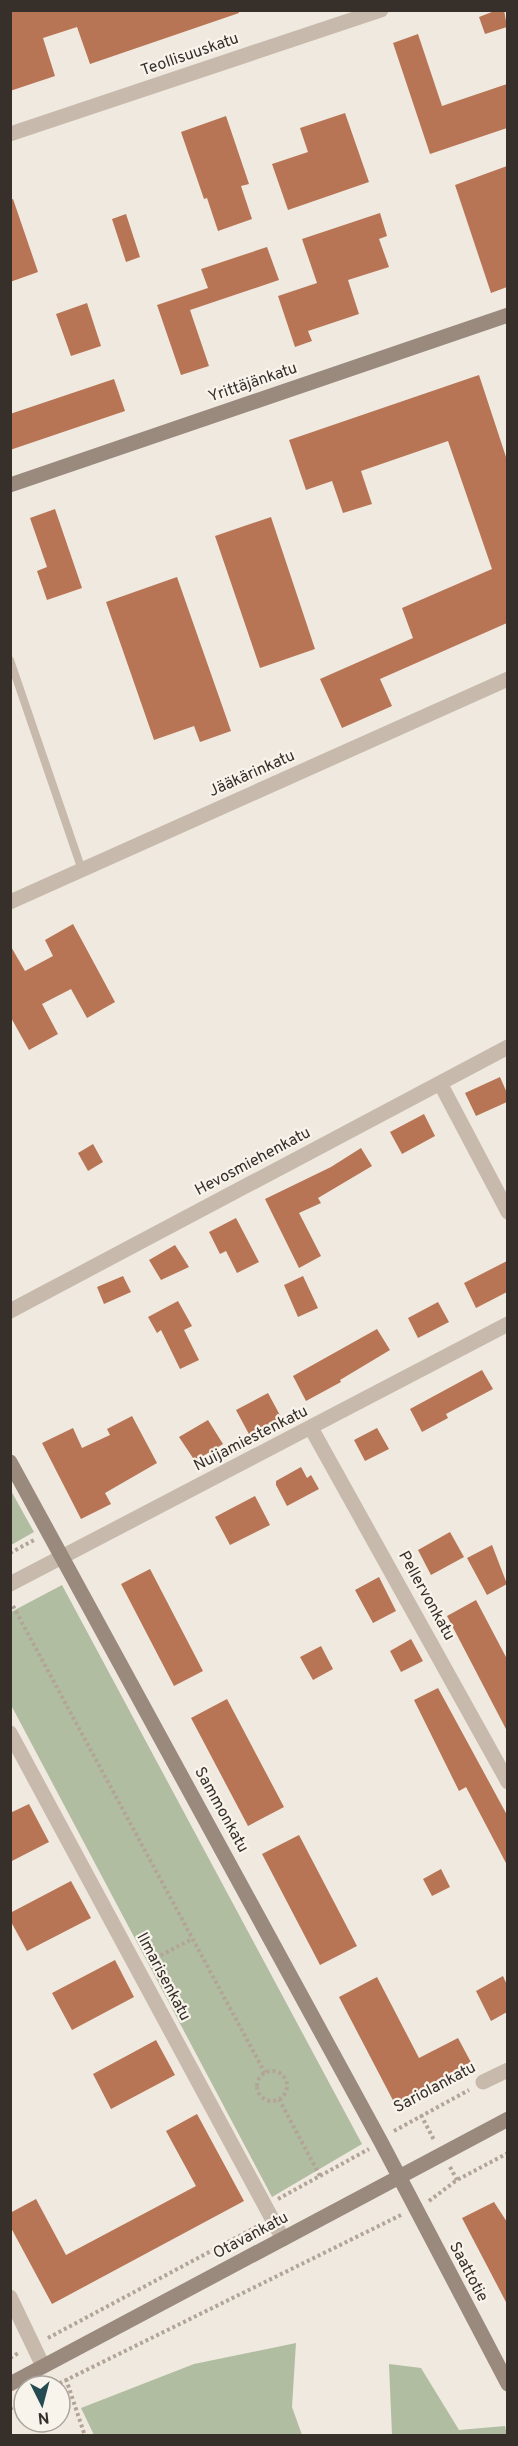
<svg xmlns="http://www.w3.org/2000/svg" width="518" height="2446" font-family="Overpass,sans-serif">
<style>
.green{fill:#b1bda1}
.building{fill:#b77555}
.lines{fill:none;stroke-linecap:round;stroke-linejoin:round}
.path{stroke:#b2a597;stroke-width:4;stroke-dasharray:3 3;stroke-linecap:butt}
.lane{stroke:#c7baac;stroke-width:8}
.street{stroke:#c7baac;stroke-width:15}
.secondary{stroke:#9a8a7e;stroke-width:15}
.labels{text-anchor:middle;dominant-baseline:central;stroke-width:4.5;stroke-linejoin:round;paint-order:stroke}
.street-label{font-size:16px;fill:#362f2a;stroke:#f8f3eb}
</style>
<rect width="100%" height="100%" fill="#f0e9df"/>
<path class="green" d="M10 1489 34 1532 11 1545H10Z
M62 1585 362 2144 272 2197 11 1705V1612Z
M296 2343 292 2407 302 2435H94L81 2408 194 2364Z
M389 2364 421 2368 459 2430 505 2426 507 2435H392Z"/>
<path class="building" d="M10 10H238L239 13 90 64 77 27 43 38 55 76 10 91Z
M497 10H504L507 27 485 34 479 17Z
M418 34 442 106 507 84V128L430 154 393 43Z
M345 113 369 182 288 210 272 164 308 152 300 128Z
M226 116 249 184 241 186 252 219 218 231 207 198 204 199 181 132Z
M507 166V287L491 293 455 185Z
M13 199 38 272 10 282V200Z
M380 213 387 236 379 239 389 267 348 280 359 314 308 331 312 341 295 347 278 296 317 283 302 239Z
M126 214 140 257 126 262 112 219Z
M267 247 279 280 190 310 209 366 181 375 157 305 208 288 201 269Z
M87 303 101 346 71 356 56 314Z
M479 375 507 460V623L380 679 392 706 342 728 320 679 413 638 402 608 492 569 448 441 361 471 372 504 343 513 332 481 306 490 289 440Z
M114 379 125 411 10 450V414Z
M55 509 82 588 47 600 37 571 47 567 30 518Z
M271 517 315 649 260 668 215 536Z
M177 577 231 731 200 742 194 726 154 740 106 602Z
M73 924 115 1002 87 1018 71 989 42 1004 58 1034 29 1050 10 1016V945L25 971 53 956 45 940Z
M500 1077 507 1093V1102L476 1116 465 1093Z
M424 1114 435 1136 402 1154 390 1132Z
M93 1144 103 1162 88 1171 78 1153Z
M361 1148 372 1166 318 1198 321 1203 299 1213 321 1256 299 1268 265 1199 331 1167Z
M236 1218 259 1262 237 1273 226 1251 220 1254 209 1232Z
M175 1245 189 1267 161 1280 149 1260Z
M507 1261V1292L476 1308 464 1283Z
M123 1276 131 1292 104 1304 97 1287Z
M303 1276 318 1308 298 1317 284 1285Z
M178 1301 192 1326 184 1330 199 1360 180 1369 161 1330 157 1333 148 1317Z
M438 1302 449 1322 418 1338 408 1318Z
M377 1329 390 1350 340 1380 341 1382 306 1401 293 1376Z
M482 1370 493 1389 446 1414 448 1418 422 1432 410 1409Z
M268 1393 282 1419 250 1436 236 1410Z
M132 1416 157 1463 105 1493 111 1504 81 1519 42 1443 73 1428 82 1448 110 1435 107 1429Z
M208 1420 223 1444 195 1461 179 1437Z
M377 1428 389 1449 365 1461 354 1440Z
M301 1467 307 1478 311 1475 319 1489 287 1506 276 1485V1481Z
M255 1496 270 1525 230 1545 215 1517Z
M450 1532 464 1557 431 1575 418 1550Z
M492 1545 507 1584 487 1595 467 1558Z
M150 1569 203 1671 174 1686 121 1584Z
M379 1577 396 1611 373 1623 355 1590Z
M476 1600 507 1659V1731L447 1616Z
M411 1639 423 1661 401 1672 390 1651Z
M321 1646 333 1669 313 1680 300 1657Z
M438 1688 507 1815V1865L466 1787 459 1791 414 1700Z
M227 1699 284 1807 248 1826 191 1718Z
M29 1804 49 1842 10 1862V1813Z
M299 1835 357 1946 320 1965 262 1854Z
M441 1869 450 1887 432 1896 423 1879Z
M71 1881 91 1918 27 1951 10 1920V1913Z
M115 1960 134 1997 72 2030 52 1993Z
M503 1976 507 1985V2012L491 2021 476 1991Z
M377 1977 419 2058 458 2038 474 2068 397 2108 339 1997Z
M156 2040 175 2075 111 2109 93 2074Z
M197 2114 244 2201 52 2304 10 2226V2213L36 2199 66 2255 196 2186 166 2131Z
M494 2202 507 2222V2304L462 2218Z"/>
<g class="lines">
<path class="path" d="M10 1553 34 1540
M13 1606 265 2073
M150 1961 192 1939
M257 2086a15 15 0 1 1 30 0a15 15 0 1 1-30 0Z
M279 2099 320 2176
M421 2115 434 2140
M394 2131 469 2090
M450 2167 457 2180
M278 2199 369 2149
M429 2201 457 2180 508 2153
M48 2338 258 2226
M10 2358 20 2352
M66 2379 85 2436
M54 2386 401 2215
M10 2409 24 2402"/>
<path class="lane" d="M10 660 82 870"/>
<path class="street" d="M10 134 381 10
M10 902 508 679
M440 1083 508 1212
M10 1311 508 1047
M311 1428 508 1782
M10 1584 508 1324
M10 1733 283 2239
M483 2082 508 2070
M10 2297 43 2366"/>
<path class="secondary" d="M10 485 508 315
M10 1462 381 2142 508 2384
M10 2384 508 2119"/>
</g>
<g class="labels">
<g class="street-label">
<text transform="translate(190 55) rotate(-19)">Teollisuuskatu</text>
<text transform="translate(253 383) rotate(-19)">Yrittäjänkatu</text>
<text transform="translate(252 774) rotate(-24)">Jääkärinkatu</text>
<text transform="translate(253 1162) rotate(-28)">Hevosmiehenkatu</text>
<text transform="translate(251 1439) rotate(-27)">Nuijamiestenkatu</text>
<text transform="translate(426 1596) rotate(61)">Pellervonkatu</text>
<text transform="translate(221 1810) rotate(61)">Sammonkatu</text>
<text transform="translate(163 1977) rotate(62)">Ilmarisenkatu</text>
<text transform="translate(435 2088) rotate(-28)">Sariolankatu</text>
<text transform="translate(251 2236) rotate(-28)">Otavankatu</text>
<text transform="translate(468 2272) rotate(62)">Saattotie</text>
</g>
</g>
<rect width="518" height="2446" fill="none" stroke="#362f2a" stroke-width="24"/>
<g transform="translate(42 2404) rotate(174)"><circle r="28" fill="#f8f3eb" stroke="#aaa59e" stroke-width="1.5"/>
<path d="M0-4.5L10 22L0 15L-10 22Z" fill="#254c52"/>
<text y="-9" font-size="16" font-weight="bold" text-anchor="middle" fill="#362f2a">N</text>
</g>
</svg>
